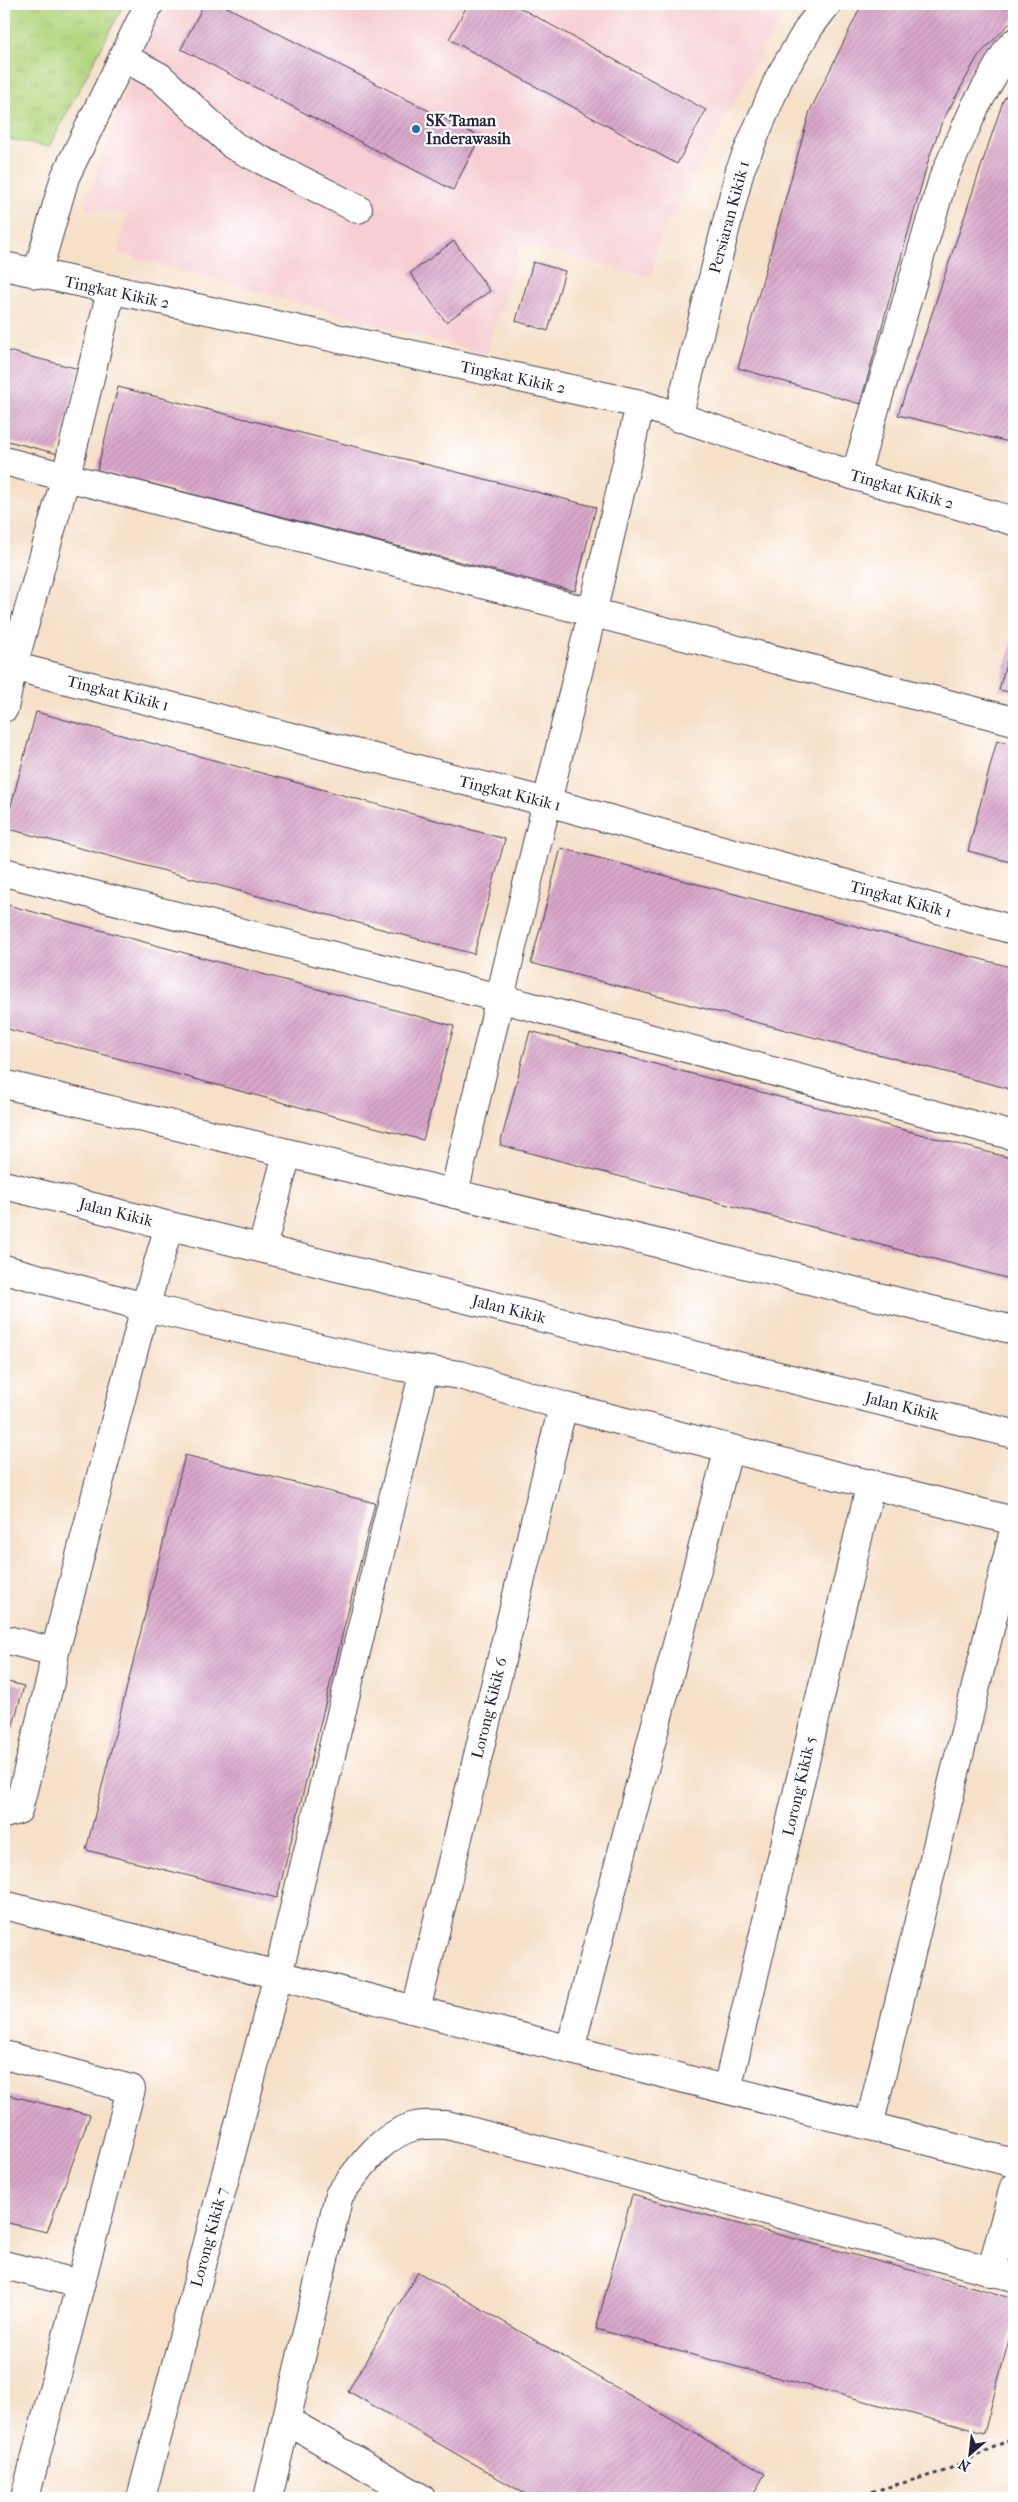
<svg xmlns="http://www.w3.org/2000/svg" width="1018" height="2502" font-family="'IM FELL French Canon',serif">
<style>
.built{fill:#f7cfd3}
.grass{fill:url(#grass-tufts);stroke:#6a7c5c}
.building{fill:url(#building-hatch)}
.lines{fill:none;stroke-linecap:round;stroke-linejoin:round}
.minor-casing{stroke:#423e50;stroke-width:30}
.path{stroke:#423e50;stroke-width:3;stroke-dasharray:4 4;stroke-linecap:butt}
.minor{stroke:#fff;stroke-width:28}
.poi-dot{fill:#1f6fb2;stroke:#fff;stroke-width:2}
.labels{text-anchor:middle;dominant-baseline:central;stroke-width:4.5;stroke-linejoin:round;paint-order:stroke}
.poi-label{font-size:16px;font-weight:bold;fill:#22223b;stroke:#fff;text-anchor:start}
.street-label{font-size:16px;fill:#22223b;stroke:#fff}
</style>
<defs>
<pattern id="grass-tufts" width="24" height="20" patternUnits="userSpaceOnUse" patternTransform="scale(1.25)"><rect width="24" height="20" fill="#b2d57e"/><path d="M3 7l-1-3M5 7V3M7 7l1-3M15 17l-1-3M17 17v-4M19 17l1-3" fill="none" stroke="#99b76e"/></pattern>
<pattern id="building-hatch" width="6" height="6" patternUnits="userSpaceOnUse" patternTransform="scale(1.25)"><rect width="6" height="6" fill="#d9a7ca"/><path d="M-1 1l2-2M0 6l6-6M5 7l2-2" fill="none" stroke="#ba8fae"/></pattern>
</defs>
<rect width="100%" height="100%" fill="#fff"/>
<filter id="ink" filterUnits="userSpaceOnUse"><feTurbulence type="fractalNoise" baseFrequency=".02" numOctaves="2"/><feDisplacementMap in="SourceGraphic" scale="10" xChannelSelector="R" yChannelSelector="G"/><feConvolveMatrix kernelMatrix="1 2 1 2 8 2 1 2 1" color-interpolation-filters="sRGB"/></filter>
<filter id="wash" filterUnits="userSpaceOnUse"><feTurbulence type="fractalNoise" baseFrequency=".0096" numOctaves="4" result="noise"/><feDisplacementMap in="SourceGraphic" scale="20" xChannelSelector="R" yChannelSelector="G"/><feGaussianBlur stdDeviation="1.12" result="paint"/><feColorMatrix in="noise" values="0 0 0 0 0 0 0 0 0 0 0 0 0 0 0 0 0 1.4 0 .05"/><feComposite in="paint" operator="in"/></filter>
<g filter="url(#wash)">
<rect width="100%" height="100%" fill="#f6e0c8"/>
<path class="built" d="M163 4H788L659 240 652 276 521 245 486 354 118 253 127 214 84 209 140 48Z"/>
<path class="grass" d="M4 4H124L49 147 4 138Z"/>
<g id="blocks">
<path class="building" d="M204 4H221L480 137 453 190 181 49Z
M468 4H513L706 110 677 164 449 39Z
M862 4H1014V19L978 56 942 122 929 158 860 404 738 368 810 111Z
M1014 81V425L1009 442 898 415 1003 101Z
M454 241 490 291 446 322 410 273Z
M533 262 565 271 548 331 516 321Z
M4 350 79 369 58 454 4 440Z
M118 387 596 507 575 591 97 470Z
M1014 633V693L999 690Z
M36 712 505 839 474 954 5 828Z
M997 740 1014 744V863L968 851Z
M561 848 1014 968V1090L531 963Z
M4 904 454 1026 423 1140 4 1028Z
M530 1031 1014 1159V1280L500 1145Z
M185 1455 375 1503 277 1898 86 1850Z
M4 1681 24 1686 4 1757Z
M4 2094 90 2115 47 2232 4 2222Z
M632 2195 1014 2298V2321L984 2433 596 2329Z
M418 2272 765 2474 751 2498H532L348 2391Z"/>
</g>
</g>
<g filter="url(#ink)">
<use href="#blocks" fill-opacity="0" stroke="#423e50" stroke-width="1"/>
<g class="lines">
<defs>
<path id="minor" d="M123 57 160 77 234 146 358 209
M4 266 640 404 855 476 1014 521
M37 274 65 177 149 4
M678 418 740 170 779 78 810 26 827 4
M4 461 1014 721
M855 476 943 179 975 107 1008 49 1014 43
M4 664 547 802 1014 930
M4 708 13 666 66 476 111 291
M4 872 499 998 1014 1136
M4 1084 1014 1330
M4 1185 1014 1434
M454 1194C514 930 582 668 640 404
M262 1248 287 1154
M4 1269 145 1307 402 1367 424 1370
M4 1639 55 1652 145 1307 169 1226
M4 1814 18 1810 51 1678 55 1652
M4 1905 1014 2163
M416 2010 563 1406
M570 2049 729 1448
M4 2055 131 2089 25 2498
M727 2089 871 1483
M869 2126 1014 1530
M4 2265 80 2284
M991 2272 1014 2187
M286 2420 421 2498
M141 2498 278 1975 424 1370 460 1375 563 1406 1014 1521
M268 2498 339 2195C360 2168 381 2134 416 2126 426 2124 437 2125 447 2125L1014 2277"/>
</defs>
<use href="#minor" class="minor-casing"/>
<path class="path" d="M849 2498 945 2471 1013 2438 1014 2460"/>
<use href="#minor" class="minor"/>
</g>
</g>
<circle class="poi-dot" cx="416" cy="129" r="5"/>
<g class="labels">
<g class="poi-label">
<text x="426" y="120">SK Taman<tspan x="426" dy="18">Inderawasih</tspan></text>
</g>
<g class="street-label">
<text transform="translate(729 217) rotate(-75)">Persiaran Kikik 1</text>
<text transform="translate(117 292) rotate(12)">Tingkat Kikik 2</text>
<text transform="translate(513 377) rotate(12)">Tingkat Kikik 2</text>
<text transform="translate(902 489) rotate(16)">Tingkat Kikik 2</text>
<text transform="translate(118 693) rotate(14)">Tingkat Kikik 1</text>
<text transform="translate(510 793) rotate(14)">Tingkat Kikik 1</text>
<text transform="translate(901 899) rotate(15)">Tingkat Kikik 1</text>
<text transform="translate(116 1212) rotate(14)">Jalan Kikik</text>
<text transform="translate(509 1309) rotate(14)">Jalan Kikik</text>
<text transform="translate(902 1406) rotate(14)">Jalan Kikik</text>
<text transform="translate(489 1708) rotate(-76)">Lorong Kikik 6</text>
<text transform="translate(799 1786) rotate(-77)">Lorong Kikik 5</text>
<text transform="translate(209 2237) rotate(-75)">Lorong Kikik 7</text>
</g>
</g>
<rect width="1018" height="2502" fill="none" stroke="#fff" stroke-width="20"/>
<g transform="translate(970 2454) rotate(208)" stroke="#ffffff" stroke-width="4" paint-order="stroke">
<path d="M0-4L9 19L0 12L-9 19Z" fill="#22223b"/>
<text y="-8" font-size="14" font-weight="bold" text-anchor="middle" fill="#22223b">N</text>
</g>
</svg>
